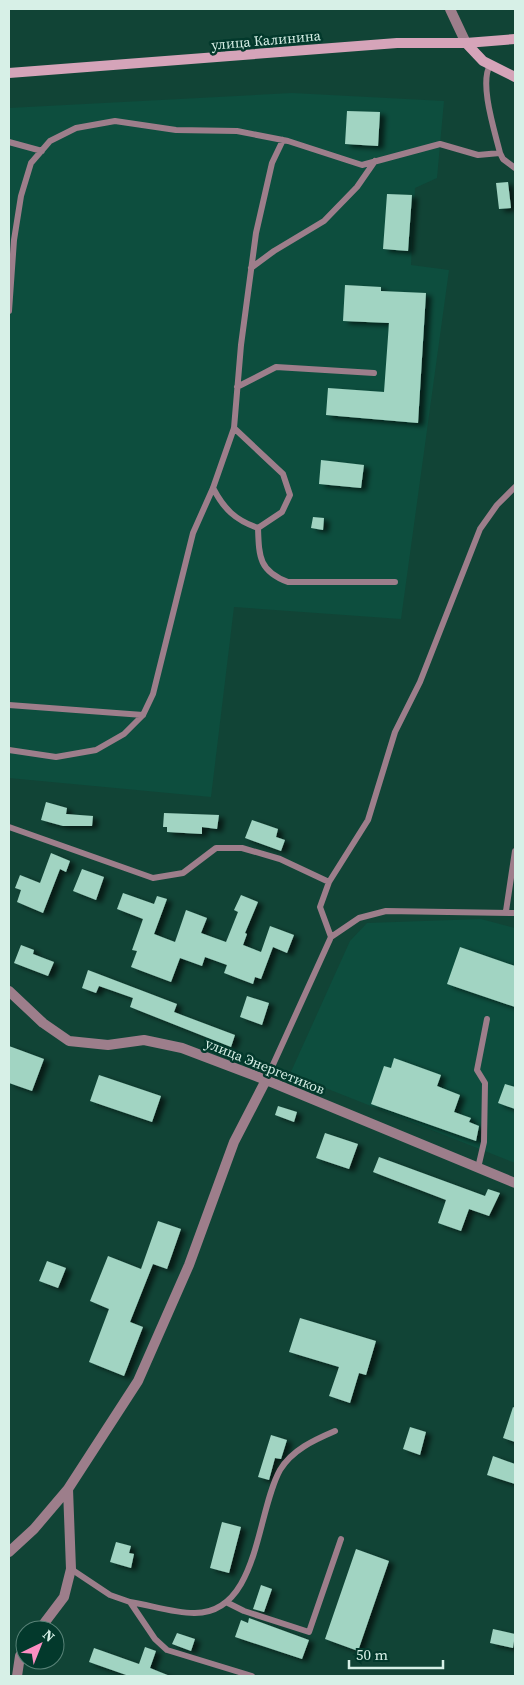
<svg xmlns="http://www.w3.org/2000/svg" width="524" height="1685" font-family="'Source Serif 4',serif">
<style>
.built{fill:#0d4e3e}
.building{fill:#a1d4c2;filter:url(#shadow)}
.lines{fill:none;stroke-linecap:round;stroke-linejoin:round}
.service{stroke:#9d7e8b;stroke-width:6}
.minor{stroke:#9d7e8b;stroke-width:10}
.secondary{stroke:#d5a4b9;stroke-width:10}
.labels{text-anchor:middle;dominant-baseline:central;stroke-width:5;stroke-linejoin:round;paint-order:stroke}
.street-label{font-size:14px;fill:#d7f0e7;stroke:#03392c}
</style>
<defs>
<filter id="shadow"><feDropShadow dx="5.5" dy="3" stdDeviation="2.5" flood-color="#0009"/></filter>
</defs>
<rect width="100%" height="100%" fill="#114436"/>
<path class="built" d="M292 93 444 101 437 178 415 188 411 265 449 270 401 619 234 607 211 797 9 778V108Z
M481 919 515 928V1163L290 1074 350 941 367 923Z"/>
<path class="building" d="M347 111 380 112 378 146 345 144Z
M508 182 511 208 499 209 496 183Z
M387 194 412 195 408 251 383 249Z
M345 285 381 287V291L426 293 418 423 326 415 328 388 384 392 389 323 343 321Z
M321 460 364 465 361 488 319 484Z
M313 517 324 518 323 530 311 528Z
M46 802 67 808 66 814 93 816 92 826H63L41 820Z
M164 813 219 815 217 829 202 827V834L167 832V827H163Z
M252 820 278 829 276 837 285 840 281 851 245 838Z
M51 853 70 861 66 872 60 869 43 913 17 902 21 890 15 888 20 875 40 883Z
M82 869 104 877 96 900 73 891Z
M123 893 154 904 157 896 167 899 154 934 175 942 186 910 207 918 201 933 226 942 238 912 234 910 241 895 258 902 245 933 247 934 243 945 261 952 270 926 294 935 287 953 273 947 261 979 255 977 253 984 224 973 227 965 205 957 202 966 180 958 171 982 131 967 137 951 132 950 143 919 117 909Z
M21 945 34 950 33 954 54 962 48 976 14 963Z
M460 947 515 966V1007L447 984Z
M88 970 177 1004 174 1012 235 1035 231 1047 130 1007 133 998 99 986 96 993 82 988Z
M247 996 269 1003 262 1025 240 1017Z
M9 1046 44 1059 32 1091 9 1083Z
M394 1058 441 1075 437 1086 460 1095 454 1112 471 1118 469 1122 479 1126 476 1141 371 1104 384 1066 391 1068Z
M99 1075 161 1096 152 1122 90 1101Z
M505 1084 515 1087V1109L498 1103Z
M278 1106 297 1112 294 1122 275 1115Z
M325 1133 358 1144 349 1169 316 1158Z
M379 1157 485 1196 488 1189 500 1193 489 1216 469 1209 461 1231 438 1223 446 1200 373 1172Z
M158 1221 181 1229 167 1269 153 1264 130 1322 143 1327 124 1376 89 1362 109 1309 90 1301 108 1256 141 1269Z
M47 1261 66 1268 58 1288 39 1281Z
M300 1318 376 1341 366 1375 359 1373 350 1403 329 1396 339 1367 289 1352Z
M513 1407 515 1408V1442L503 1438Z
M410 1427 426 1432 420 1455 403 1449Z
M271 1435 287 1440 281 1459 275 1458 269 1480 258 1477Z
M493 1456 515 1464V1484L487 1475Z
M222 1522 241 1527 229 1573 210 1568Z
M116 1542 131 1546 129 1553 134 1554 131 1568 110 1562Z
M356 1549 389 1561 358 1651 325 1639Z
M261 1585 272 1589 264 1612 253 1609Z
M249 1618 309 1640 302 1659 235 1637 241 1620 248 1623Z
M493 1629 515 1634 513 1648 490 1643Z
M177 1633 195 1639 191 1651 172 1644Z
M145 1647 156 1651 150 1668 170 1676H129L89 1662 94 1648 139 1664Z"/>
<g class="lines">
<path class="service" d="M490 65C479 84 495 132 500 153L503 159 515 168
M9 142 42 151
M251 268 274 251 324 221 357 187 375 161
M9 311 14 240 21 196 31 163 50 141 76 128 115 121 176 130 237 131 288 141 362 165 440 144 478 155 500 153
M237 387 276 367 374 373
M234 428 283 474 290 495 282 512 258 528
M213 488C224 509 235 520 258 528 259 557 259 571 288 582H395
M9 705 143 715
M9 750 56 757 96 750 124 734 143 715 153 694 193 533 213 488 234 428 241 345 256 233 272 163 283 140
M9 827 153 878 183 873 216 848H242L280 859 329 882
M506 911 515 851
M331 937 320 907 329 882 368 820 395 732 420 682 480 529 497 505 515 487
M266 1080 331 937 359 918 386 911 515 913
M478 1168 484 1142 485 1083 477 1070 487 1019
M71 1569 110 1595 130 1602 155 1639 167 1650 252 1676
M130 1602C150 1605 173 1613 194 1613 259 1614 256 1513 280 1470 292 1450 314 1440 335 1431
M228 1603 244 1611 309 1632 341 1539"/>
<path class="minor" d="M450 9 466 43
M9 991 43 1023 69 1041 108 1045 144 1040 182 1048 266 1080 515 1183
M9 1552 34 1529 68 1489 138 1381 189 1265 234 1142 266 1080
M39 1630 64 1597 71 1569 68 1489
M17 1676 20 1656 25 1649"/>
<path class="secondary" d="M466 43 483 61 515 77
M9 73 397 43H466L515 39"/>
</g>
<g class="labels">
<g class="street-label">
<text transform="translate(266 40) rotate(-5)">улица Калинина</text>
<text transform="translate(265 1066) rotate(22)">улица Энергетиков</text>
</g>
</g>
<rect width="524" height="1685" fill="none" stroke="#d7f0e7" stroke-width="20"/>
<g transform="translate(40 1645) rotate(43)"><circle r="24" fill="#03392c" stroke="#588277"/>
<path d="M0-4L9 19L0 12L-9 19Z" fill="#fc8fc3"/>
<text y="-8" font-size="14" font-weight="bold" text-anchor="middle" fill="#d7f0e7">N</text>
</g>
<path d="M349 1660v8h94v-8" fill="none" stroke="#d7f0e7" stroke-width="2.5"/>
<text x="356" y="1660" font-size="15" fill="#d7f0e7" stroke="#03392c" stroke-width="4" paint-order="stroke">50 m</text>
</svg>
